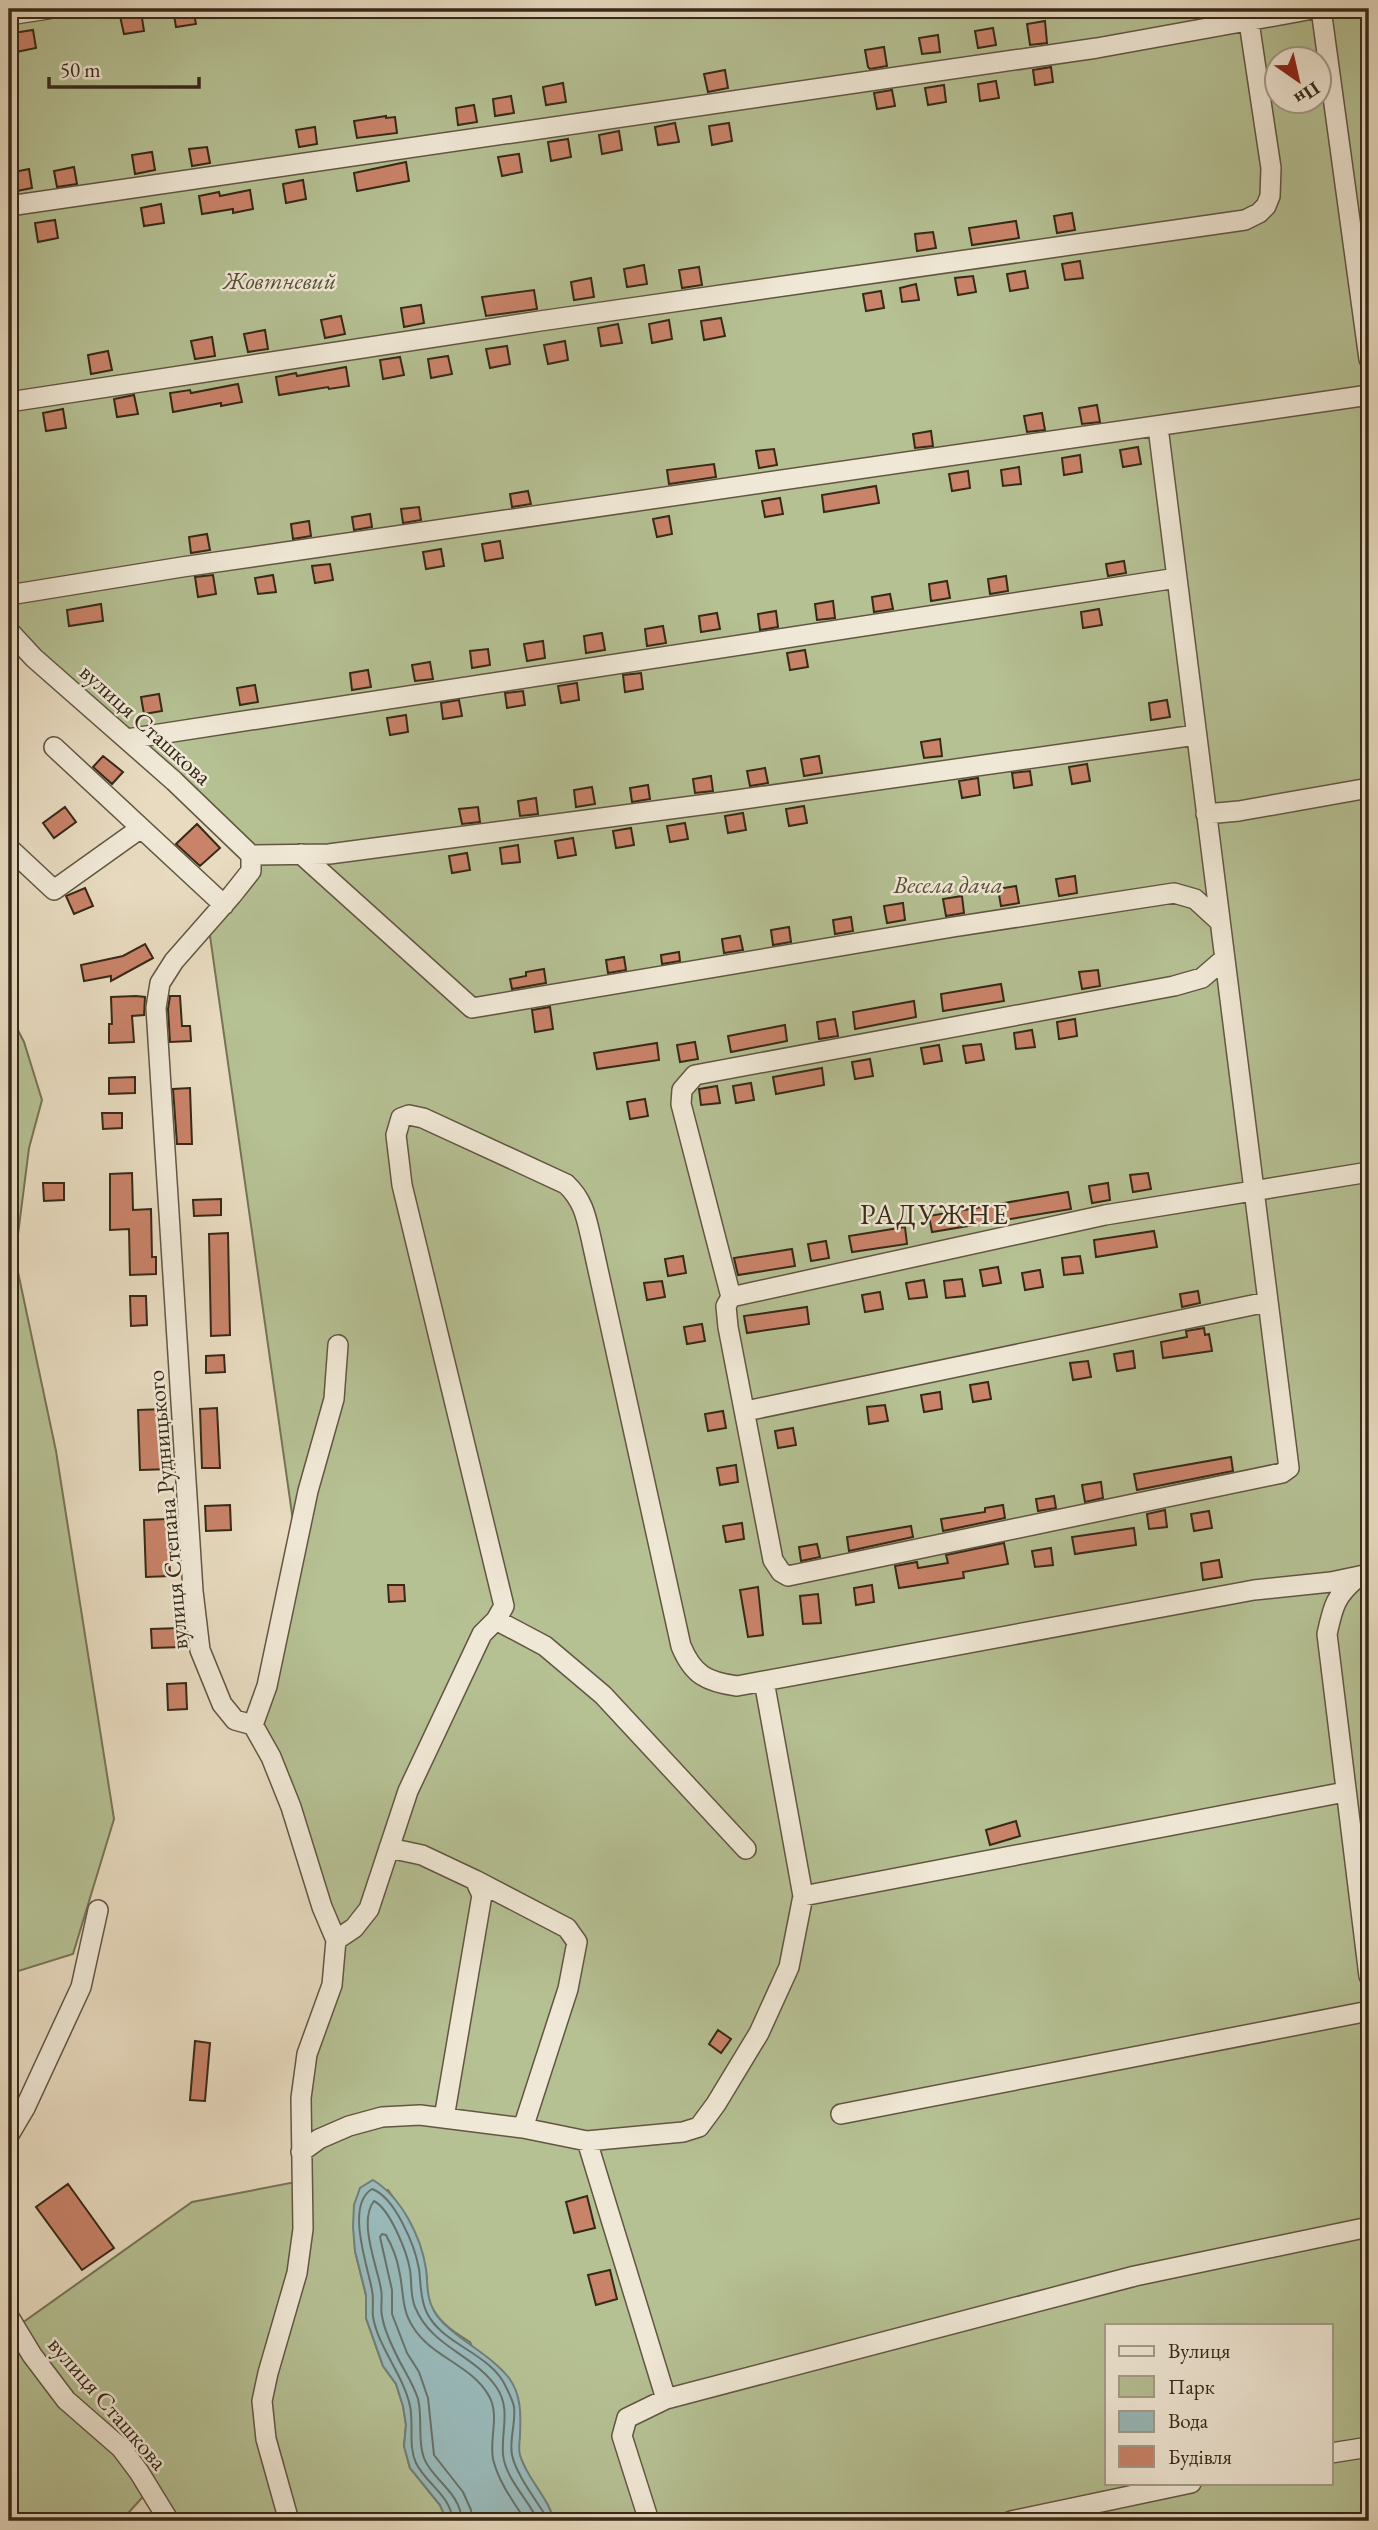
<svg xmlns="http://www.w3.org/2000/svg" width="1378" height="2530" font-family="'EB Garamond',serif">
<style>
.green{fill:#b5c093;stroke:#767456;stroke-width:2;fill-rule:evenodd}
.water{fill:#99b9b9;stroke:#717f79;stroke-width:2}
.lines{fill:none;stroke-linecap:round;stroke-linejoin:round}
.shore{stroke:#687168;stroke-width:2}
.building{fill:#c98369;stroke:#362918;stroke-width:2}
.minor-casing{stroke:#625642;stroke-width:22}
.minor{stroke:#f0e8d6;stroke-width:19}
.labels{text-anchor:middle;dominant-baseline:central;stroke-width:5;stroke-linejoin:round;paint-order:stroke}
.park-label{font-size:24px;font-style:italic;fill:#564f37;stroke:#f0e8d6}
.street-label{font-size:24px;fill:#362918;stroke:#f0e8d6}
.quarter-label{font-size:28px;letter-spacing:2px;fill:#362918;stroke:#f0e8d6}
</style>
<rect width="100%" height="100%" fill="#e8dbc0"/>
<filter id="stains"><feTurbulence type="fractalNoise" baseFrequency=".00286" numOctaves="4"/><feColorMatrix values="0 0 0 0 .2 0 0 0 0 .09 0 0 0 0 .02 0 0 0 .5 -.17"/></filter>
<radialGradient id="worn" r=".72"><stop offset=".6" stop-color="#630" stop-opacity="0"/><stop offset="1" stop-color="#630" stop-opacity=".3"/></radialGradient>
<path class="green" d="M9 9H1369V2521H553C552 2505 537 2492 530 2478 509 2434 490 2388 470 2342 453 2332 431 2317 428 2295 426 2284 428 2273 424 2263 417 2235 405 2213 388 2190L354 2205 355 2251 366 2295V2318L383 2366 396 2384 403 2406 406 2425 404 2446 410 2468 440 2505 447 2521H169L150 2489 121 2521H9V2317L15 2328 192 2202 301 2181V2098L335 1958 253 1725 296 1542 208 922 251 855 9 631ZM1276 60H1318V102H1276ZM1107 2325H1331V2483H1107Z
M9 1013 24 1042 42 1100 29 1148 15 1258 56 1451 114 1819 73 1954 9 1974Z"/>
<path class="water" d="M373 2180C401 2197 421 2236 426 2269 428 2284 426 2297 434 2311 447 2335 489 2352 509 2378 521 2394 521 2414 520 2434 520 2441 518 2449 520 2455 526 2478 551 2500 553 2521H447L440 2505 410 2468 404 2446 406 2425 403 2406 396 2384 383 2366 366 2318V2295L355 2251 353 2227 354 2205 360 2188Z"/>
<g class="lines">
<path class="shore" d="M453 2521C450 2494 426 2484 416 2463 408 2446 414 2425 410 2406 403 2374 379 2349 373 2317 372 2308 374 2299 372 2290 368 2267 345 2205 372 2189 395 2197 415 2246 419 2269 421 2284 420 2297 426 2311 441 2345 490 2352 506 2387 509 2393 513 2401 514 2407 516 2423 509 2440 512 2455 516 2474 535 2499 546 2516V2521
M462 2521C460 2491 432 2480 424 2458 417 2440 423 2419 418 2399 413 2383 404 2371 397 2356 391 2344 384 2329 382 2316 380 2307 383 2298 381 2289 377 2266 358 2221 374 2201 390 2209 407 2252 410 2270 412 2282 410 2295 415 2307 431 2347 474 2354 497 2388 511 2409 501 2432 503 2455 506 2480 529 2500 538 2521
M472 2521 471 2510 463 2492 434 2455 428 2398 419 2372 407 2353 392 2314V2290L380 2237 382 2234 386 2235C392 2246 397 2258 399 2270 404 2291 401 2309 413 2327 431 2357 472 2365 489 2396 500 2416 489 2438 493 2459 498 2481 514 2503 526 2521"/>
</g>
<path class="building" d="M173 9H193L196 24 176 27Z
M141 12 144 31 124 34 120 16Z
M1045 21 1047 43 1030 45 1027 24Z
M993 28 996 45 978 48 975 31Z
M33 30 36 48 16 52 13 33Z
M938 35 940 52 922 54 919 38Z
M884 47 887 66 870 69 868 67 865 50Z
M1051 67 1053 82 1035 85 1033 70Z
M725 70 728 88 708 92 704 74Z
M996 81 999 98 980 101 978 84Z
M563 83 566 102 546 105 543 87Z
M944 85 946 102 928 105 925 88Z
M892 90 895 106 877 109 874 93Z
M511 96 514 113 495 116 493 99Z
M474 105 477 122 458 125 456 108Z
M386 116V118L395 117 397 133 357 138 354 121Z
M675 123 679 142 658 145 655 127Z
M729 123 732 141 712 145 709 126Z
M315 127 317 144 299 147 296 130Z
M619 131 622 150 602 154 599 135Z
M568 139 571 157 551 161 548 142Z
M207 147 210 163 192 166 189 149Z
M152 152 155 170 135 174 132 155Z
M519 154 522 172 502 176 498 157Z
M406 162 409 181 357 191 354 173Z
M74 167 77 184 57 187 54 171Z
M29 169 32 188 12 192 9 173Z
M303 180 306 199 286 203 283 184Z
M250 190 253 209 233 213V209L202 214 199 196 219 192 220 196Z
M161 204 164 223 144 226 141 208Z
M1072 213 1075 230 1057 233 1054 216Z
M55 220 58 238 38 242 35 223Z
M1016 221 1019 238 972 245 969 228Z
M933 232 936 248 917 251 915 234Z
M1080 261 1083 278 1065 280 1062 264Z
M644 265 647 284 627 287 624 269Z
M699 267 702 285 682 288 679 270Z
M1025 271 1028 288 1010 291 1007 274Z
M973 276 976 292 958 295 955 278Z
M591 278 594 297 574 300 571 282Z
M916 284 919 300 902 302 900 288Z
M534 290 537 309 486 316 482 297Z
M881 291 884 308 866 311 863 294Z
M421 305 424 323 404 327 401 308Z
M341 316 345 334 325 338 321 320Z
M721 318 725 336 704 340 701 321Z
M669 320 672 339 652 343 649 324Z
M618 324 622 343 601 346 598 328Z
M265 330 268 349 248 352 244 334Z
M212 337 215 356 195 359 191 341Z
M565 341 568 360 548 364 544 345Z
M507 346 510 364 490 368 486 349Z
M108 351 112 370 91 374 88 355Z
M448 356 452 374 431 378 428 359Z
M400 357 404 375 383 379 380 360Z
M346 367 349 386 329 389 328 387 279 395 276 377 296 373 297 376Z
M238 384 242 402 221 406V403L173 412 170 393 190 390 191 393Z
M134 395 138 414 117 417 114 399Z
M1097 405 1100 422 1082 424 1079 408Z
M63 409 66 428 46 431 43 413Z
M1042 413 1045 430 1027 432 1024 416Z
M931 431 933 446 915 448 913 434Z
M1138 447 1141 464 1123 467 1120 450Z
M774 449 777 465 759 468 756 451Z
M1080 455 1082 472 1064 475 1062 458Z
M714 464 716 477 669 484 667 470Z
M1019 467 1021 484 1003 486 1001 470Z
M968 471 970 488 952 491 949 474Z
M876 486 879 503 824 512 822 495Z
M528 491 531 504 512 507 510 494Z
M780 498 783 514 765 517 762 501Z
M419 507 421 520 403 523 401 509Z
M370 514 372 527 354 530 352 517Z
M669 516 672 534 657 537 653 519Z
M309 521 311 536 293 539 291 524Z
M207 534 210 550 191 553 189 537Z
M500 541 503 558 485 561 482 544Z
M441 549 444 566 426 569 423 552Z
M1124 561 1126 573 1108 576 1106 564Z
M330 564 333 580 315 583 312 566Z
M213 575 216 594 198 597 195 577Z
M273 575 276 592 258 594 255 578Z
M1006 576 1008 591 990 594 988 579Z
M947 581 950 598 931 601 929 584Z
M890 594 893 609 874 612 872 597Z
M833 601 835 618 817 620 815 604Z
M101 604 103 621 69 626 67 610Z
M1099 609 1102 625 1083 628 1081 612Z
M776 611 778 627 760 630 758 614Z
M717 613 720 629 701 632 699 616Z
M663 626 666 643 647 646 645 629Z
M602 633 605 650 586 653 584 636Z
M543 641 545 658 527 661 524 644Z
M488 649 490 665 472 668 470 651Z
M805 650 808 667 790 670 787 653Z
M430 662 433 679 415 681 412 665Z
M368 670 371 687 352 690 350 673Z
M641 673 643 689 625 692 623 675Z
M577 683 579 700 561 703 558 686Z
M255 685 258 702 240 705 237 688Z
M523 691 525 705 507 708 505 693Z
M159 694 162 711 144 714 141 697Z
M459 700 462 716 443 719 441 703Z
M1167 700 1170 717 1151 720 1149 703Z
M406 715 408 732 390 735 387 718Z
M940 739 942 756 924 758 921 742Z
M103 756 123 772 112 784 93 767Z
M819 756 822 773 804 776 801 759Z
M1087 764 1090 781 1072 784 1069 767Z
M765 768 768 783 750 786 747 771Z
M1030 771 1032 785 1014 788 1012 773Z
M711 776 713 791 695 793 693 779Z
M978 778 980 795 962 798 959 781Z
M648 785 650 799 632 802 630 788Z
M592 787 595 804 576 807 574 790Z
M536 798 538 814 520 816 518 801Z
M804 806 807 823 789 826 786 809Z
M65 807 76 822 54 838 43 823Z
M478 807 480 822 462 824 459 809Z
M743 813 746 830 728 833 725 816Z
M685 823 688 839 670 842 667 826Z
M197 824 220 848 200 866 176 844Z
M631 828 634 845 616 848 613 831Z
M573 838 576 855 558 858 555 841Z
M518 845 520 862 502 864 500 848Z
M467 853 470 870 452 873 449 856Z
M1075 876 1077 893 1059 896 1056 879Z
M1016 886 1019 903 1001 906 998 889Z
M85 888 93 906 74 914 66 896Z
M962 896 964 913 946 916 943 899Z
M903 903 905 920 887 923 884 906Z
M851 917 853 931 835 934 833 920Z
M789 927 791 942 773 945 771 930Z
M740 936 743 950 724 953 722 939Z
M145 944 153 958 111 981V976L84 981 81 965 123 956Z
M679 952 680 961 662 964 661 955Z
M624 957 626 970 608 973 606 960Z
M544 969 546 983 512 989 510 979 526 976V972Z
M1098 970 1100 986 1082 989 1079 972Z
M1001 984 1004 1001 943 1011 941 994Z
M136 996 145 997 144 1015 132 1016 134 1042 109 1043V1024H112L111 997Z
M170 996H180L182 1026H190L191 1041 170 1042 168 1009Z
M914 1001 916 1017 855 1029 853 1012Z
M550 1007 553 1029 535 1032 532 1010Z
M835 1019 838 1036 819 1039 817 1022Z
M1075 1019 1077 1036 1059 1039 1057 1022Z
M785 1025 787 1041 731 1052 728 1036Z
M1032 1030 1035 1047 1016 1049 1014 1033Z
M695 1042 698 1059 680 1062 677 1045Z
M657 1043 659 1060 597 1069 594 1053Z
M981 1044 984 1060 966 1063 963 1046Z
M939 1045 942 1061 924 1064 921 1048Z
M870 1059 873 1076 855 1079 852 1062Z
M822 1068 824 1085 776 1094 773 1077Z
M135 1077V1093L109 1094V1078Z
M751 1083 754 1100 736 1103 733 1086Z
M717 1086 720 1103 701 1105 699 1089Z
M190 1088 192 1144H177L173 1089Z
M645 1099 648 1116 630 1119 627 1102Z
M102 1113H122V1128L103 1129Z
M132 1173 133 1210 151 1209 152 1257H156V1274L130 1275 129 1229 110 1230V1174Z
M1148 1173 1151 1189 1133 1192 1130 1175Z
M43 1183H64V1200L44 1201Z
M1108 1183 1110 1200 1092 1203 1089 1186Z
M1068 1192 1071 1209 932 1232 929 1216Z
M221 1199V1215L194 1216 193 1200Z
M905 1227 907 1244 852 1252 849 1236Z
M1154 1231 1157 1247 1096 1257 1094 1240Z
M228 1233 230 1335 211 1336 209 1234Z
M826 1241 829 1258 811 1261 808 1244Z
M792 1249 795 1266 738 1275 734 1258Z
M683 1256 686 1273 668 1276 665 1259Z
M1080 1256 1083 1273 1064 1275 1062 1258Z
M998 1267 1001 1283 983 1286 980 1270Z
M1040 1270 1043 1287 1025 1290 1022 1273Z
M962 1279 965 1296 946 1298 944 1281Z
M924 1280 927 1297 909 1299 906 1283Z
M662 1281 665 1297 647 1300 644 1283Z
M1198 1291 1200 1303 1182 1307 1180 1294Z
M880 1292 883 1309 865 1312 862 1295Z
M130 1296H146L147 1325 131 1326Z
M807 1307 809 1324 747 1333 744 1316Z
M702 1324 705 1341 687 1344 684 1327Z
M1204 1328 1205 1335 1209 1334 1212 1351 1163 1358 1161 1342 1187 1337 1186 1331Z
M1133 1351 1135 1368 1117 1371 1114 1354Z
M224 1355 225 1372 206 1373V1356Z
M1088 1361 1091 1377 1073 1380 1070 1363Z
M988 1382 991 1399 973 1402 970 1385Z
M940 1392 942 1409 924 1412 921 1395Z
M885 1405 888 1421 869 1424 867 1407Z
M217 1408 220 1468H202L200 1409Z
M164 1409 165 1446H170L171 1469 140 1470 138 1410Z
M723 1411 726 1428 708 1431 705 1414Z
M793 1428 796 1445 778 1448 775 1431Z
M1231 1457 1233 1471 1137 1490 1134 1474Z
M736 1465 738 1482 720 1485 717 1468Z
M1101 1482 1103 1498 1085 1502 1082 1485Z
M1054 1496 1056 1508 1038 1511 1036 1499Z
M230 1505 231 1530 206 1531 205 1506Z
M1003 1505 1005 1518 943 1531 941 1519 985 1512V1508Z
M1165 1510 1167 1527 1149 1529 1147 1514Z
M1209 1511 1212 1528 1194 1531 1191 1514Z
M168 1519 170 1576 146 1577 144 1520Z
M742 1523 744 1539 726 1542 723 1526Z
M911 1526 913 1537 849 1551 847 1537Z
M1134 1528 1136 1545 1075 1554 1072 1537Z
M1004 1543 1008 1564 963 1572 964 1578 899 1588 895 1566 917 1562 918 1568 948 1563 946 1555Z
M817 1544 820 1557 801 1561 799 1547Z
M1051 1548 1053 1565 1035 1567 1032 1551Z
M1219 1560 1222 1577 1203 1580 1201 1563Z
M388 1585H404L405 1601 389 1602Z
M872 1585 874 1602 856 1605 854 1588Z
M758 1587 763 1635 748 1637 740 1590Z
M818 1594 821 1623 803 1624 800 1596Z
M182 1628 183 1647 152 1648 151 1629Z
M186 1683 187 1709 168 1710 167 1684Z
M1016 1821 1020 1836 990 1845 986 1830Z
M718 2030 731 2039 721 2053 709 2044Z
M195 2041 210 2043 205 2101 190 2100Z
M68 2184 114 2248 82 2270 36 2207Z
M587 2196 595 2228 574 2233 566 2202Z
M610 2270 617 2299 596 2305 588 2275Z"/>
<g class="lines">
<defs>
<path id="minor" d="M1321 9 1369 359
M9 15 48 9
M9 206 1097 48 1313 9
M9 402 540 321 1245 220 1259 213 1266 206 1270 196 1271 168 1247 9
M1158 427 1289 1468 1282 1473 788 1576 781 1572 773 1560 728 1327 726 1306 731 1297 1105 1215 1369 1172
M9 595 182 567 1369 395
M9 631 34 658 174 781 251 855
M127 739 1177 578
M54 747 224 905
M1206 814 1239 811 1369 788
M9 848 54 890 141 828
M301 854 472 1008 953 927 1174 893 1195 899 1219 921
M251 855V871L232 895 174 961 160 983 156 1008 193 1591 200 1650 222 1704 235 1720 253 1725 271 1757 291 1807 322 1907 336 1940 332 1985 307 2054 301 2098 303 2229 297 2273 268 2373 262 2401 266 2439 289 2521
M251 855 329 854 723 802 1196 735
M731 1297 681 1104 682 1090 695 1075 1174 986 1202 978 1224 959
M746 1411 1267 1302
M1357 1578C1335 1596 1333 1607 1327 1634L1369 1976
M496 1620 545 1646 603 1695 746 1849
M253 1725 267 1686 308 1491 334 1399 338 1345
M389 1848 422 1855 475 1880 482 1895 444 2118
M475 1880 567 1928 577 1942 568 1989 523 2128
M803 1896 1345 1792
M336 1940 354 1928 369 1909 408 1791 482 1634 496 1620 504 1606 402 1185 396 1135 401 1118 409 1115 423 1118 566 1184C583 1200 586 1216 591 1238L681 1646C693 1675 707 1682 737 1686L1254 1590 1331 1582 1369 1574
M841 2114 1369 2011
M9 2135 25 2108 81 1987 98 1910
M587 2141 666 2399
M301 2152 319 2139 349 2126 382 2117 420 2115 523 2128 587 2141 683 2132 699 2127 716 2104 759 2033 789 1967 803 1896 764 1681
M9 2317 32 2355 66 2400 121 2448 139 2472 169 2521
M1331 2453 1369 2447
M649 2521 622 2436 627 2418 666 2399 1135 2276 1369 2227
M1011 2521 1191 2483"/>
</defs>
<use href="#minor" class="minor-casing"/>
<use href="#minor" class="minor"/>
</g>
<g class="labels">
<g class="park-label">
<text x="280" y="280">Жовтневий</text>
<text x="948" y="884">Весела дача</text>
</g>
<g class="street-label">
<text transform="translate(146 724) rotate(42)">вулиця Сташкова</text>
<text transform="translate(167 1510) rotate(-95)">вулиця Степана Рудницького</text>
<text transform="translate(108 2403) rotate(49)">вулиця Сташкова</text>
</g>
<g class="quarter-label">
<text x="935" y="1214">РАДУЖНЕ</text>
</g>
</g>
<rect width="1378" height="2530" fill="none" stroke="#e8dbc0" stroke-width="35"/>
<rect x="10" y="10" width="1357" height="2509" fill="none" stroke="#362918" stroke-width="3.5"/>
<rect x="18" y="18" width="1343" height="2495" fill="none" stroke="#362918" stroke-width="2"/>
<rect x="1105" y="2324" width="228" height="161" fill="#f0e8d6" stroke="#a69c8a" stroke-width="2"/>
<rect x="1119" y="2346" width="35" height="10" fill="#f0e8d6" stroke="#a69c8a" stroke-width="2"/>
<text x="1168" y="2358" font-size="21" fill="#362918">Вулиця</text>
<rect x="1119" y="2376" width="35" height="21" fill="#b5c093" stroke="#a69c8a" stroke-width="2"/>
<text x="1168" y="2394" font-size="21" fill="#362918">Парк</text>
<rect x="1119" y="2411" width="35" height="21" fill="#99b9b9" stroke="#a69c8a" stroke-width="2"/>
<text x="1168" y="2428" font-size="21" fill="#362918">Вода</text>
<rect x="1119" y="2446" width="35" height="21" fill="#c98369" stroke="#a69c8a" stroke-width="2"/>
<text x="1168" y="2464" font-size="21" fill="#362918">Будівля</text>
<g transform="translate(1298 80) rotate(146)"><circle r="33" fill="#f0e8d6" stroke="#a69c8a" stroke-width="2"/>
<path d="M0-5L12 26L0 18L-12 26Z" fill="#8f2418"/>
<text y="-10" font-size="19" font-weight="bold" text-anchor="middle" fill="#362918">Пн</text>
</g>
<path d="M49 77v10h150v-10" fill="none" stroke="#362918" stroke-width="3.5"/>
<text x="60" y="77" font-size="21" fill="#362918" stroke="#f0e8d6" stroke-width="5" paint-order="stroke">50 m</text>
<rect width="100%" height="100%" filter="url(#stains)"/>
<rect width="100%" height="100%" fill="url(#worn)"/>
</svg>
